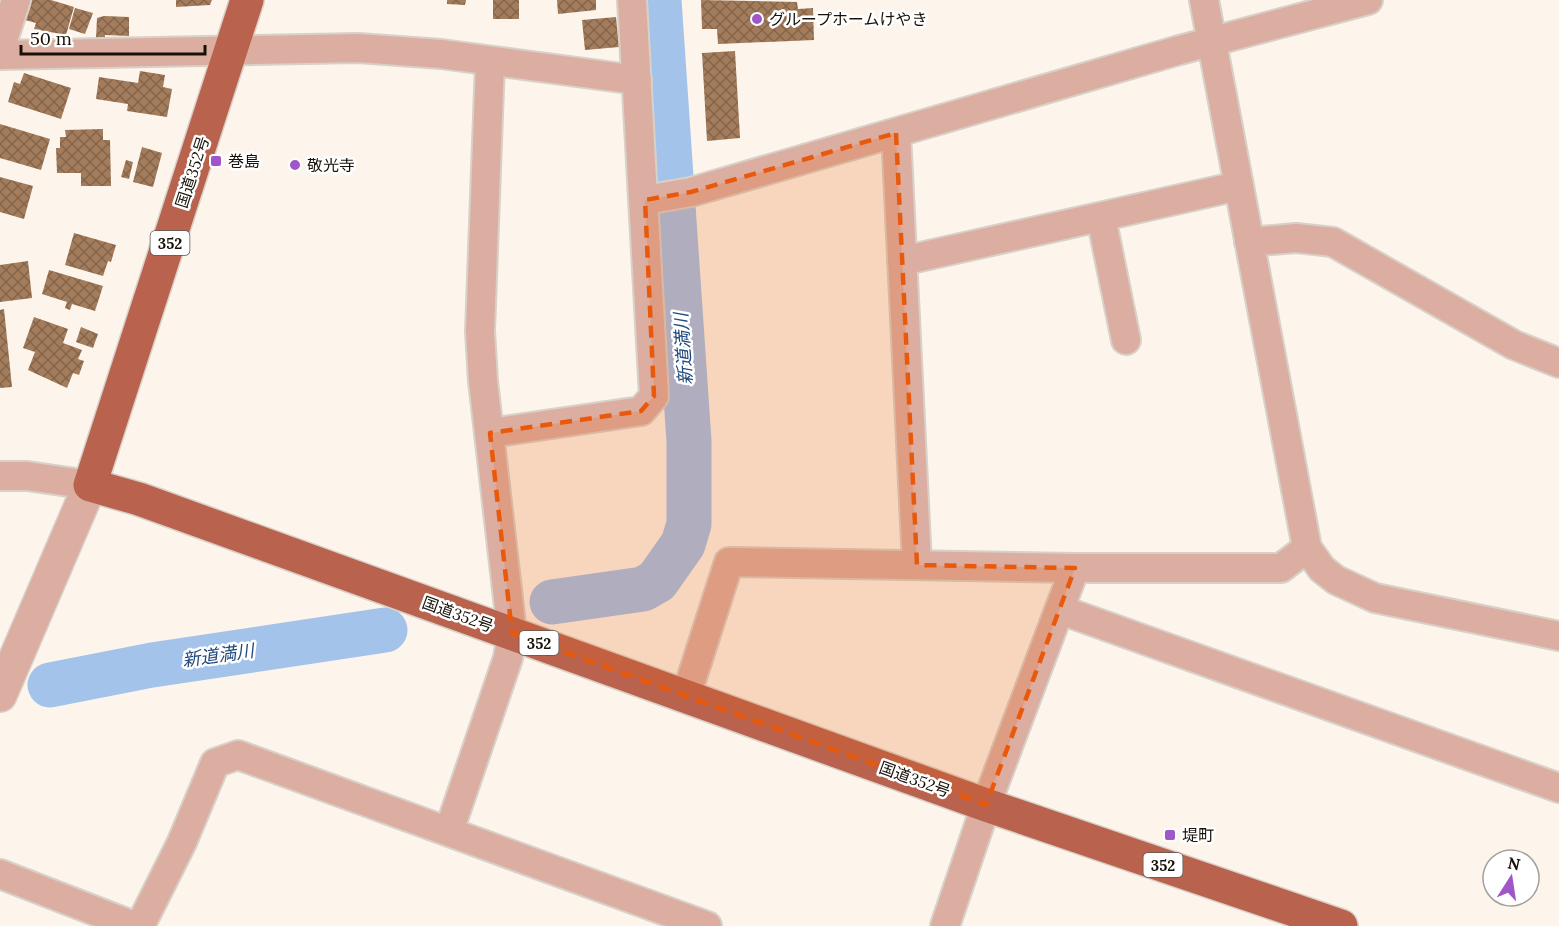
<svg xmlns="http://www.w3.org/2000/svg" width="1559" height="926" font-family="Lora,'Noto Sans JP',serif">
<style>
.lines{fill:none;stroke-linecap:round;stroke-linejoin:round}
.river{stroke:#a3c3eb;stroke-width:45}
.building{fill:url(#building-cross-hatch)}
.minor-casing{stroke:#d8d1c8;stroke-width:32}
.tertiary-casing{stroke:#d8d1c8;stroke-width:36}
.trunk-casing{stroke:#d8d1c8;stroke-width:36}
.minor{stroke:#dcaea2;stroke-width:28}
.tertiary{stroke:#dcaea2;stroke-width:33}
.trunk{stroke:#b9624e;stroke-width:33}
.marked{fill:#e8590c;fill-opacity:0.2;stroke:#e8590c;stroke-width:4.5;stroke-dasharray:12 8;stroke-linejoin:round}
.poi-dot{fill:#a056c9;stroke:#fff;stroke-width:2}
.labels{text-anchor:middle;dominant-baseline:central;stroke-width:5;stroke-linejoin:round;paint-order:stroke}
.shield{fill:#fff;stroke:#5d5852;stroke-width:1.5}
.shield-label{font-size:15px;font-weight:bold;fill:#171108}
.poi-label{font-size:16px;fill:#171108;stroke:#fff;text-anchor:start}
.street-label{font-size:16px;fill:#171108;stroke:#fff}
.water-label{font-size:18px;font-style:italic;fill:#214a7c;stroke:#fff}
</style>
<defs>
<pattern id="building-cross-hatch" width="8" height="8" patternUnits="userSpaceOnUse" patternTransform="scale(1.5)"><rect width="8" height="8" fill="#a37c5c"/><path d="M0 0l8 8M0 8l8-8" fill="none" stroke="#84644a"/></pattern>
</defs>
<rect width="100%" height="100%" fill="#fdf5ec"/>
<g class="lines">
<path class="river" d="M552 602 643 589 657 581 683 544 689 524V441L659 0
M50 685 152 665 385 630"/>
</g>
<path class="building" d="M31 0H51L74 7 66 35 34 29 36 23 25 20Z
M176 0H212L210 5 176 7Z
M447 0H466L465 5 447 4Z
M493 0H519V19H493Z
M557 0H596V10L558 14Z
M701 0 797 2 798 9 813 8 814 40 718 44 717 29H702Z
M75 8 93 13 85 34 69 29Z
M104 16 129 17V36L105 35V38H96L97 18Z
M616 17 619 47 585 50 582 20Z
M735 51 740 138 707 141 702 53Z
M140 71 165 75 163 87 172 89 167 117 127 111 128 104 96 99 99 77 138 83Z
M24 73 71 88 61 119 8 102 14 82 20 84Z
M0 124 50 139 41 170 0 158Z
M103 129V140H110L111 186H81V173H57L56 148H60V137H66L65 130Z
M142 147 162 153 153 187 133 182Z
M126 160 133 162 129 179 121 177Z
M0 177 33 186 24 219 0 212Z
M74 233 116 245 111 262 108 261 103 276 65 265Z
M28 261 32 298 0 302V265Z
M49 270 103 286 95 311 72 304 70 310 65 308 67 302 42 294Z
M4 309 12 387 0 388V310Z
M34 317 68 329 63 343 82 350 78 359 84 361 79 375 73 373 67 388 28 370 35 352 23 348Z
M81 327 98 334 93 348 76 342Z"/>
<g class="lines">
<defs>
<path id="minor" d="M1204 0 1307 548 1322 569 1336 580 1375 598 1559 636
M0 49 16 0
M0 55 358 48 441 54 637 80
M896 133 917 565
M645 200 691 192 1176 51 1368 0
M1101 217 1126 340
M1249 242 1296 238 1333 242 1514 345 1559 363
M902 261 1238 186
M490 433 641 411 654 396 632 0
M0 476H27L90 485
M1061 610 1559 788
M686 696 729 562 1075 568
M449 831 508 658 512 633 483 381 480 331 490 62
M0 874 134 926
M140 926 182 842 215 763 238 755 707 926
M945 926 986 805 1075 568H1281L1307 548"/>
<path id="tertiary" d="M0 695 90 485"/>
<path id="trunk" d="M247 0 90 485 139 499 986 805 1341 926"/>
</defs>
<use href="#minor" class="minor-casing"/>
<use href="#tertiary" class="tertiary-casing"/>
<use href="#trunk" class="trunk-casing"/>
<use href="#minor" class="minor"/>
<use href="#tertiary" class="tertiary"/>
<use href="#trunk" class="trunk"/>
</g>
<path class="marked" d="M896 133 917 565 1075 568 986 805 512 633 490 433 641 411 654 396 645 200 691 192Z"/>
<g class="poi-dot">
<circle cx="757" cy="19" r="6"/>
<rect x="210" y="155" width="12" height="12" rx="3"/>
<circle cx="295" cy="165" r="6"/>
<rect x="1164" y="829" width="12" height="12" rx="3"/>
</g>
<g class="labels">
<g class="shield">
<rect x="150.5" y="231" width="39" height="24" rx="4.5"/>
<rect x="519.5" y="631" width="39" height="24" rx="4.5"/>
<rect x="1143.5" y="853" width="39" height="24" rx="4.5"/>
</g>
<g class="shield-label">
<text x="170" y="243">352</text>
<text x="539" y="643">352</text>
<text x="1163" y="865">352</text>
</g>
<g class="poi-label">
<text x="769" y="19">グループホームけやき</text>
<text x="228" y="161">巻島</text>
<text x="307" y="165">敬光寺</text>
<text x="1182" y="835">堤町</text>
</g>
<g class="street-label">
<text transform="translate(192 172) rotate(-72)">国道352号</text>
<text transform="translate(458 614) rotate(20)">国道352号</text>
<text transform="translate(915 779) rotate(20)">国道352号</text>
</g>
<g class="water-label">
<text transform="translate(683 349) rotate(-94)">新道満川</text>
<text transform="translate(218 655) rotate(-8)">新道満川</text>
</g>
</g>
<g transform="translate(1511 878) rotate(12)"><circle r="28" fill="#ffffff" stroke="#a2a09c" stroke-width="1.5"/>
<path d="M0-4.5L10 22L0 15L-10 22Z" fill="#a056c9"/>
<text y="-9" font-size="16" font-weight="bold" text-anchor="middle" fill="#171108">N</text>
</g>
<path d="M21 45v9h184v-9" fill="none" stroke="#171108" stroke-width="3"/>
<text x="30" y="45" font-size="18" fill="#171108" stroke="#ffffff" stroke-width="4.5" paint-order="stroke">50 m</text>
</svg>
